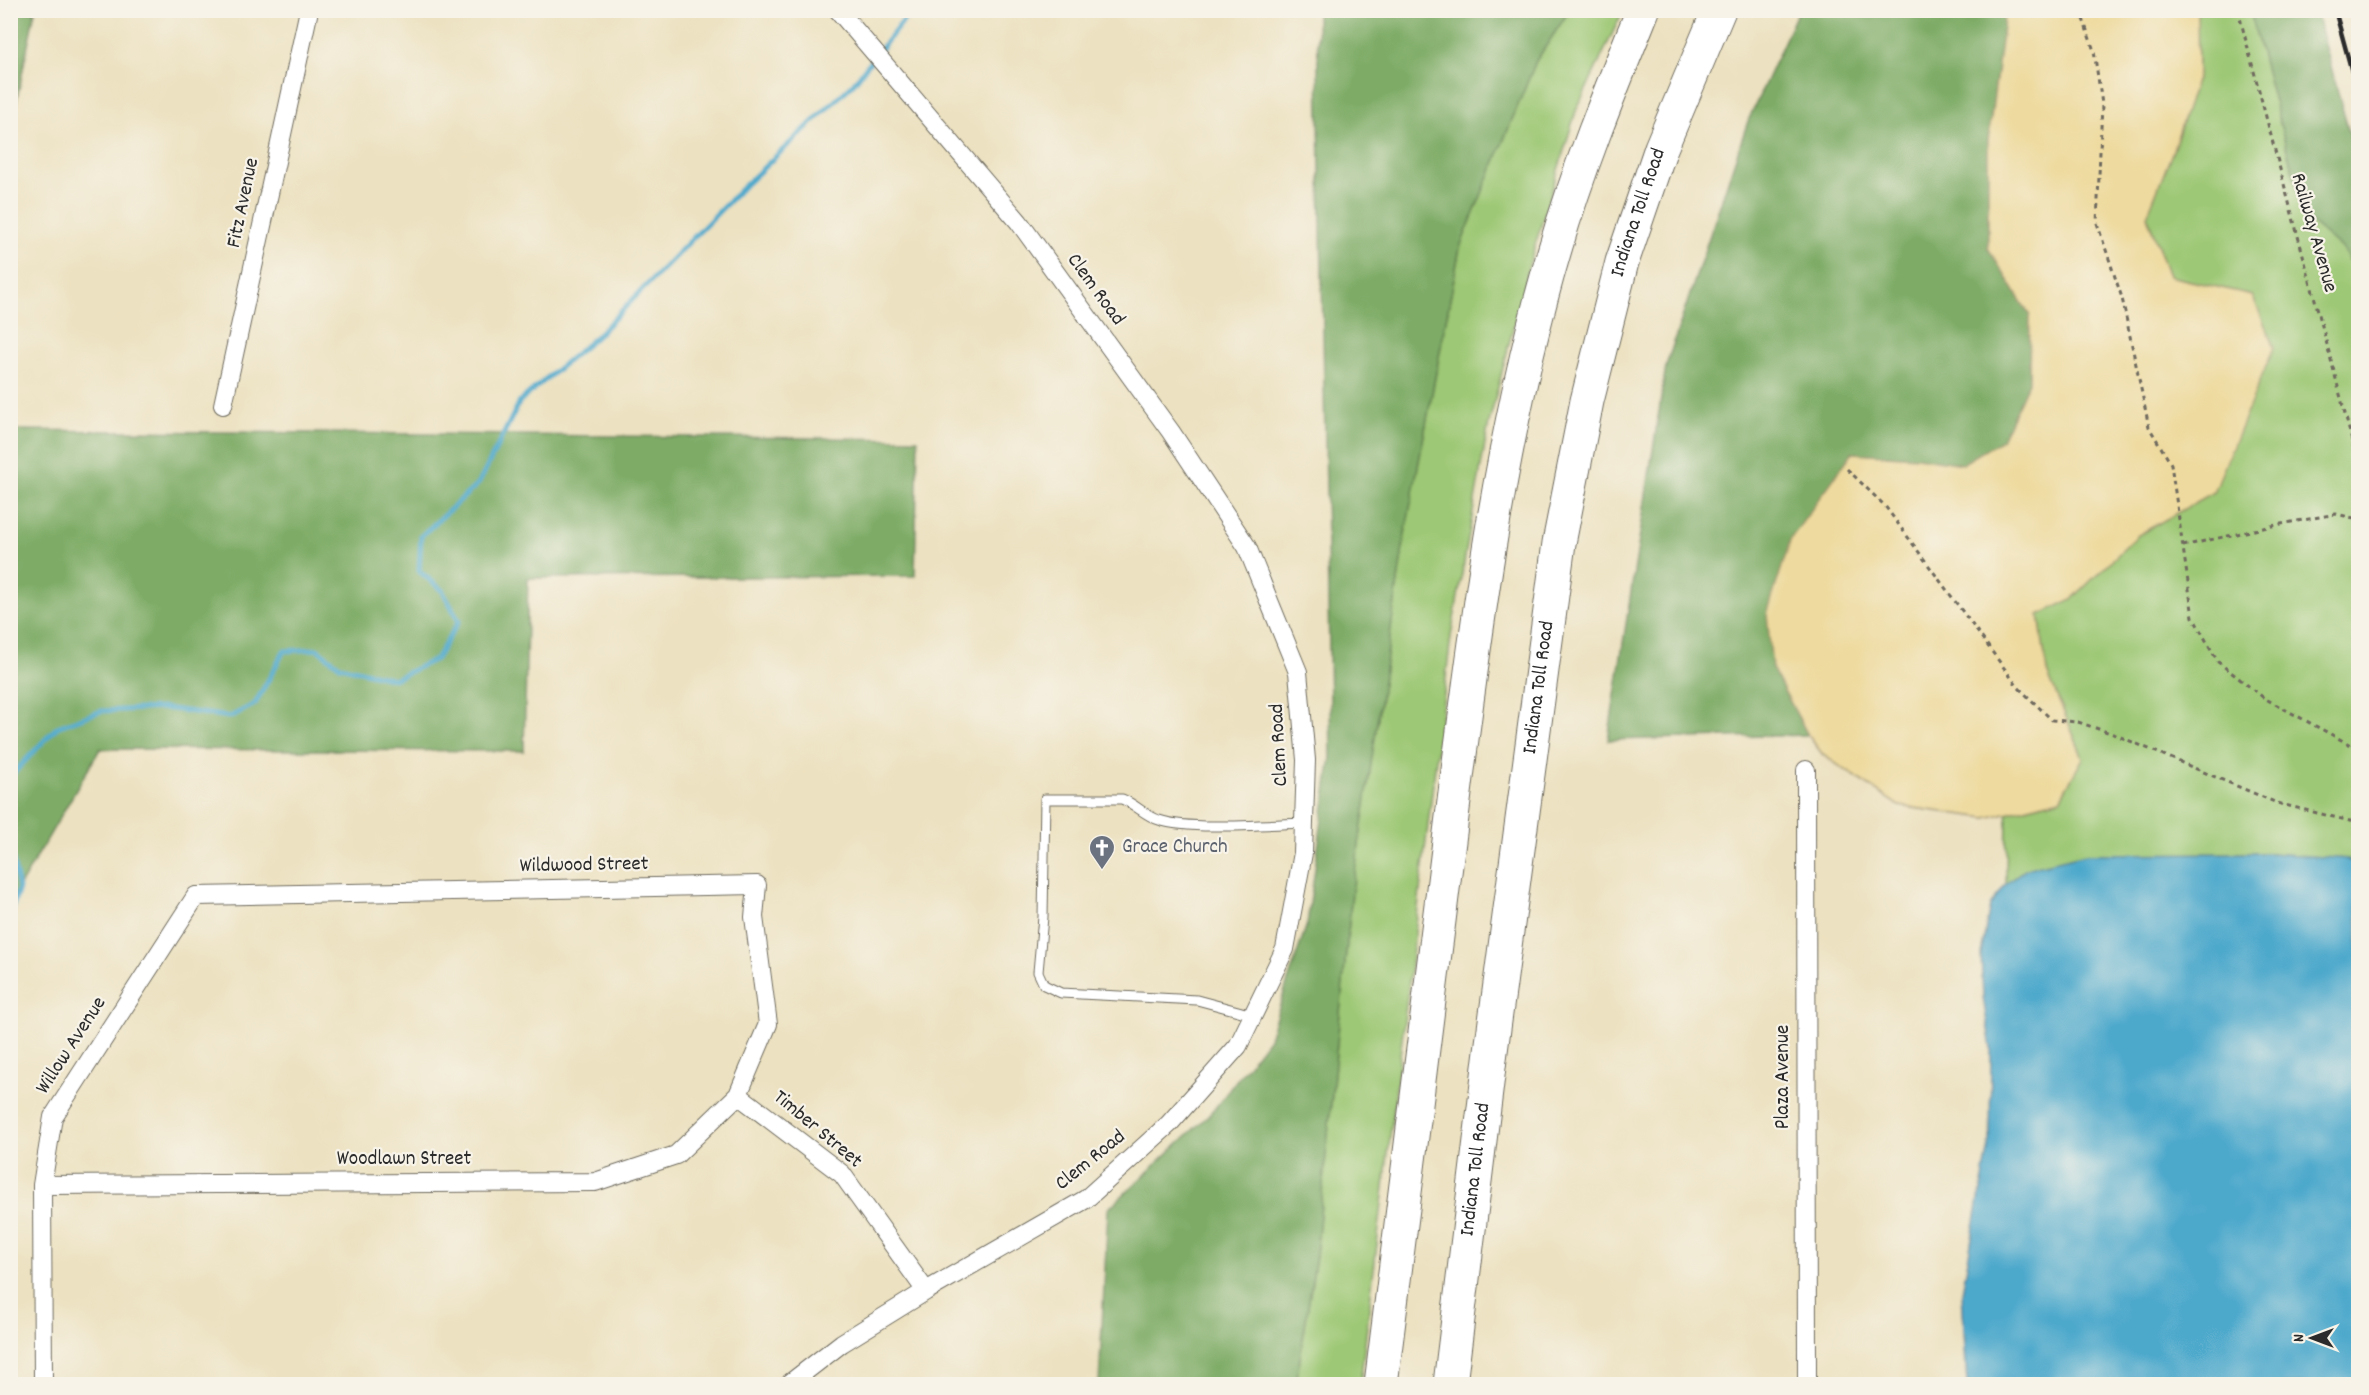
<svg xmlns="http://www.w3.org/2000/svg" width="2369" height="1395" font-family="Dekko,sans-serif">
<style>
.green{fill:#9dc874;stroke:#647a50;stroke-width:1.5}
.forest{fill:#7eac66;stroke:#546c48;stroke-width:1.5}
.sand{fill:#eeda9e;stroke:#8c8264;stroke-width:1.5}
.water{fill:#4ea9cc;stroke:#3c6a7c;stroke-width:1.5}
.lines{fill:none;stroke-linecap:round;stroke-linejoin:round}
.stream{stroke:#4ea9cc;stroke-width:5}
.service-casing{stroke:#6f6b5f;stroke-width:11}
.minor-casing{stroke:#6f6b5f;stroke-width:20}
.motorway-casing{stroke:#6f6b5f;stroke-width:35}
.path{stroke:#6f6b5f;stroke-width:3;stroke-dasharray:4.5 4.5;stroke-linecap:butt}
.service{stroke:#fff;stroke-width:9}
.minor{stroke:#fff;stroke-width:18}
.motorway{stroke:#fff;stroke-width:33}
.rail{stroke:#2b2b2b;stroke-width:4.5}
.labels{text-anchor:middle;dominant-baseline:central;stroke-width:4.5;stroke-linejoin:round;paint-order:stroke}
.street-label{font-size:21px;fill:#2b2b2b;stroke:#f7f3e8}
.worship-label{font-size:21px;fill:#5b616d;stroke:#f7f3e8;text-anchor:start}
</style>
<rect width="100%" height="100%" fill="#f7f3e8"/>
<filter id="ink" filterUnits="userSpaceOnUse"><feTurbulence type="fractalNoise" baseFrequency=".0167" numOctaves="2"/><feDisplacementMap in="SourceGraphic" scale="12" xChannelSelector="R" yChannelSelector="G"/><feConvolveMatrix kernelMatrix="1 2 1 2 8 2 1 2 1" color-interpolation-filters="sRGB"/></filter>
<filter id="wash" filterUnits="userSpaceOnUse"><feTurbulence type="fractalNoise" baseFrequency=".008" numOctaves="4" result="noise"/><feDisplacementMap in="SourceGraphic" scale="24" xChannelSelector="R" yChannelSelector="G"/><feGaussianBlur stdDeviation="1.35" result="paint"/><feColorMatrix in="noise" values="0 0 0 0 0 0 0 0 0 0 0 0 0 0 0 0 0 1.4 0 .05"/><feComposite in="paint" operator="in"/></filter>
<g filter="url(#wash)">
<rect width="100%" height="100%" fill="#ece1c0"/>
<path class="green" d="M1569 11H1623L1576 111 1529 265 1488 427 1451 636 1360 1384H1296L1316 1255 1352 892 1405 534 1460 247 1536 61Z
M2197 11H2250L2305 217 2341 248 2358 272V867L2347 859 2270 853 2087 854 2025 869 2006 884 2007 813 2060 799 2083 758 2047 672 2039 615 2072 599 2138 535 2214 492 2252 295 2169 276 2147 215 2172 153 2198 75Z"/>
<path class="forest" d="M11 10 35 11 11 127 10 11Z
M1317 11H1569L1536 61 1460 247 1405 534 1352 892 1316 1255 1296 1384H1099L1108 1209 1212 1112 1269 1038 1307 924 1331 757Z
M1798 11H2005L1988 141V248L2030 316 2029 382 2002 440 1962 464 1917 457 1852 453 1772 668 1808 735 1608 740 1666 366 1748 121Z
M2250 11H2316L2358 166V272L2341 248 2305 217Z
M11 430 918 439 915 576 528 578 524 751 100 749 11 901Z"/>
<path class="sand" d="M2005 11H2197L2198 75 2172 153 2147 216 2169 276 2252 295 2274 347 2214 492 2138 535 2072 599 2039 615 2047 672 2083 758 2060 799 1986 818 1899 806 1823 755 1808 735 1772 668 1767 614 1791 538 1852 453 1917 457 1962 464 2002 440 2029 382 2030 316 1988 248V141Z"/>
<path class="water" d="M2270 853 2348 859 2358 867V1384H1967L1962 1292 1990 1140 1991 1049 1983 997 1981 954 1990 906 2006 884 2025 869 2086 854Z"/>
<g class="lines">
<path class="stream" d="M879 51 912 10
M10 777 57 727 101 711 164 708 230 717 255 704 284 651 317 649 340 666 394 679 436 659 459 621 442 590 419 571 421 536 479 483 520 401 597 336 741 189 853 84 873 58
M10 849 19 888 10 915"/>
</g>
</g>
<g filter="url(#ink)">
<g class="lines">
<defs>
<path id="service" d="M1253 1015 1197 1000 1061 993 1044 985 1038 972 1043 917 1045 799H1122C1135 804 1146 816 1159 820 1192 831 1267 824 1304 823"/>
<path id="minor" d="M223 405 309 10
M1806 770 1807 1384
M738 1095 842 1174 926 1291
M42 1185 595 1182 676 1155 738 1095 768 1024 754 917 757 885 196 896 53 1117 42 1185 43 1384
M789 1384 842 1343 926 1291 1086 1199 1169 1124 1238 1046 1285 949 1303 853 1306 760 1298 672 1247 547 1171 432 1019 222 838 10"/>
<g id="motorway">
<path d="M1381 1384C1405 1195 1428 1006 1452 817 1476 627 1500 434 1555 249 1579 167 1611 89 1643 10"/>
<path id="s1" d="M1450 1384 1491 1051 1559 543 1587 401 1622 262 1661 148 1719 10"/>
</g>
</defs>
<use href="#service" class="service-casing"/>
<use href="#minor" class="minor-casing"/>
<use href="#motorway" class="motorway-casing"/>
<path class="path" d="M2080 10 2094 51 2102 104 2097 223 2122 298 2149 427 2171 464 2193 617 2218 662 2264 698 2358 749
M2238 10C2277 162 2320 313 2358 465
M1847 469 1885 506 2018 687 2052 720 2078 722 2116 735 2277 803 2358 823
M2183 546 2281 524 2336 514 2358 519"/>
<use href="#service" class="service"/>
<use href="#minor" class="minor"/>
<use href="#motorway" class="motorway"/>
<path class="rail" d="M2335 10 2358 94"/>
</g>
</g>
<defs>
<symbol id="church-pin" viewBox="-11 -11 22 30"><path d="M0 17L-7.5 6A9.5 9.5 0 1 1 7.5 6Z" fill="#6b7280" stroke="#f7f3e8"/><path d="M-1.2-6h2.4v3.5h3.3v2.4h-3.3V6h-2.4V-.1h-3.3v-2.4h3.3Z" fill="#fff"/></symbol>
</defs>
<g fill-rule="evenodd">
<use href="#church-pin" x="1087" y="833" width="30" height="40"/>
</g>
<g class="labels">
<g class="street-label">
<text transform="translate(244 203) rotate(-78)">Fitz Avenue</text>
<text stroke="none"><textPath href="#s1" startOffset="1188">Indiana Toll Road</textPath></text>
<text transform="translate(2313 233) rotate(74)">Railway Avenue</text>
<text transform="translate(1095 290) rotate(54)">Clem Road</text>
<text stroke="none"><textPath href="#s1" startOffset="702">Indiana Toll Road</textPath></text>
<text transform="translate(1280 745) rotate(-93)">Clem Road</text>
<text transform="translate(584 866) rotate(-1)">Wildwood Street</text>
<text transform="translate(72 1046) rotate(-57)">Willow Avenue</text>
<text transform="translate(1784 1077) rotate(-90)">Plaza Avenue</text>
<text transform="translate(817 1130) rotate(40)">Timber Street</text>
<text x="404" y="1160">Woodlawn Street</text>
<text transform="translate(1091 1161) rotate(-39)">Clem Road</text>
<text stroke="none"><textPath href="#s1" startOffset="216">Indiana Toll Road</textPath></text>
</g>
<g class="worship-label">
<text x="1122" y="848">Grace Church</text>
</g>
</g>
<rect width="2369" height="1395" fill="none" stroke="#f7f3e8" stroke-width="36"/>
<g transform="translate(2312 1338) rotate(270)" stroke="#f7f3e8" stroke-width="4.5" paint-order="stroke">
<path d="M0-4.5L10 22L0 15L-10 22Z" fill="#2b2b2b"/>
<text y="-9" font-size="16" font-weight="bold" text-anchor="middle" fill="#2b2b2b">N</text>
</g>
</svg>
